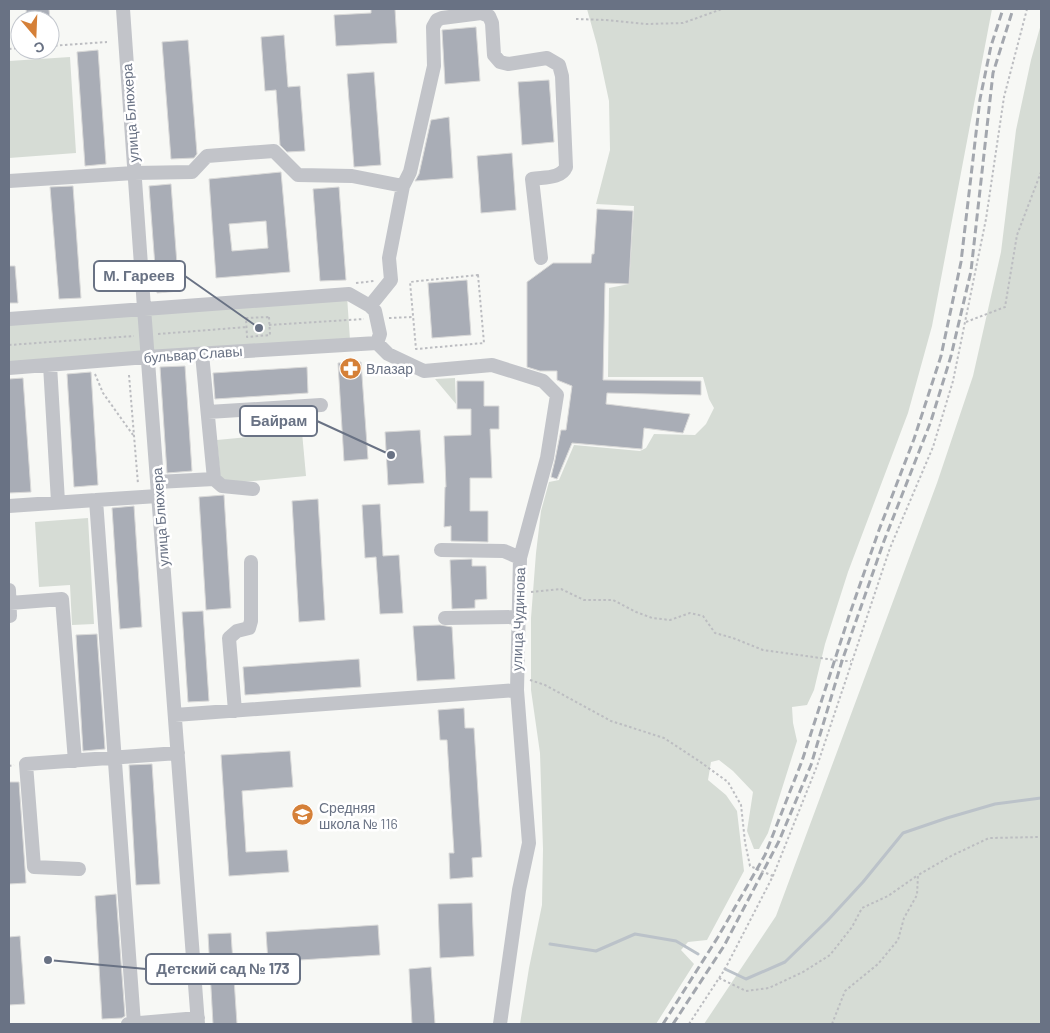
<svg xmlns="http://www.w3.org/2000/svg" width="1050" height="1033" font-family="Barlow,sans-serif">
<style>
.green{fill:#d6dcd5}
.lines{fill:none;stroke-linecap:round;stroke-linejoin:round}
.stream{stroke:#bbc2c9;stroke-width:3}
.building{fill:#a9adb6;stroke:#d9d9d8;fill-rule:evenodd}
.path{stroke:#bcbdc1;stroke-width:2;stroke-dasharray:2.5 2.5;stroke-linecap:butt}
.minor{stroke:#c2c4c9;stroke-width:14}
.rail{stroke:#a3a7ae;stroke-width:3;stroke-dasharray:8 4;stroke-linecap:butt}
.labels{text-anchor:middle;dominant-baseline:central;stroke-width:5;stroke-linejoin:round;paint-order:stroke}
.street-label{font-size:14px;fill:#697284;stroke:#fff}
.poi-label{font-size:14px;fill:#697284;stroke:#fff;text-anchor:start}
.leader{fill:none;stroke:#697284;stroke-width:2}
.callout-dot{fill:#697284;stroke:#fff;stroke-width:2}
.callout{fill:#fff;stroke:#697284;stroke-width:2}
.callout-label{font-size:15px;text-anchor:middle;font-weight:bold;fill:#697284}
</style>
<rect width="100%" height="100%" fill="#f7f8f5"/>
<path class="green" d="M587 9H992L932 326 908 413 848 572 825 644 814 690 807 705 792 707 793 723 797 741 768 833 759 849H754L747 831 753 792 733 771 719 760 711 762 708 780 726 795 737 811 744 871 707 940 688 942 681 950 694 964 656 1024H520L529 968 542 905 543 849 540 753 531 690V618L536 553 541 511 549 482 559 480 574 445 640 451 646 448 654 434 695 435 706 424 714 408 709 399 703 377H608L609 288 629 284 634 206 596 204 610 150 609 101 597 45Z
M1041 24V1024H704L776 916 937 483 973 376 1001 252 1016 130 1031 60Z
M70 57 76 153 9 158V61Z
M347 296 350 340 9 366V322Z
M455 378 456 404 435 379Z
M302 432 306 476 221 484 217 440Z
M88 518 94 624 72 625 70 585 39 587 35 522Z"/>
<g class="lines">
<path class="stream" d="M550 944 596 951 635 934 676 941 698 954
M725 969 746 979 785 962 828 920 863 882 903 833 947 818 995 804 1041 798"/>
</g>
<path class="building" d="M26 9H49L50 20H27Z
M371 9H395L397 43 336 46 334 15 371 13Z
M476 27 480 81 445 84 442 30Z
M284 35 288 87 300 86 305 151 287 152 280 145 276 90 265 91 261 37Z
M188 40 197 154 194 158 171 159 162 42Z
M98 50 106 164 85 166 77 52Z
M374 72 381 165 354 167 347 74Z
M549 80 554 142 522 145 518 82Z
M449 117 453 178 415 181 419 174 431 120Z
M512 153 516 210 481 213 477 156Z
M281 172 290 272 216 278 209 179ZM266 221 268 248 232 251 229 224Z
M171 184 179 291 157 293 149 186Z
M73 186 81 298 59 299 50 187Z
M339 187 346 280 320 281 313 189Z
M597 209 633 211 629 284 605 283 603 380 701 381V395L607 393 606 404 690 414 683 433 644 428 642 449 572 443 557 479 551 477 555 460 561 430H566L572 386 557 380V371H540L527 367V282L553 263H591L592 254H594Z
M9 266H15L18 303H9Z
M467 280 471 335 432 338 428 283Z
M361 362 368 459 344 461 338 363Z
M185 366 192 471 167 473 160 367Z
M307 367 308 393 215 399 213 373Z
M91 372 98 485 74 487 67 374Z
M23 378 31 492 9 493V379Z
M457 381H484V406H499V429H490L492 478H470V511H488V542L451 541V526L444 527 445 487H446L444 436 471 435V409H457Z
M420 430 424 483 388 485 385 432Z
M224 495 231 608 206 610 199 497Z
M318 499 325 620 299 622 292 501Z
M380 504 383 556 399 555 403 613 380 614 376 557 365 558 362 505Z
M134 506 142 627 120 629 112 508Z
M472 559V566H486L487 599 475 600V608L452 609 450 560Z
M203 611 209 701 188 702 182 612Z
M440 625 452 627 455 679 417 681 413 626Z
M97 634 105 749 83 751 76 635Z
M359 659 361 687 245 695 243 667Z
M464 708 465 728H474L482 857 472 858 473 877 450 879 449 853H454L447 740H440L438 710Z
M290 751 293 787 242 791 246 852 287 850 289 872 229 876 221 755Z
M152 764 160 884 136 885 129 765Z
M9 782H19L26 883 9 884Z
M116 894 125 1016 122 1018 102 1019 95 896Z
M472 903 474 956 440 958 438 904Z
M378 925 380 955 268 962 266 932Z
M231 933 237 1024H213L208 934Z
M20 936 25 1004 9 1005V937Z
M431 967 435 1024H412L409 969Z"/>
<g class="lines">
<path class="path" d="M576 19 606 20 647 24 683 23 722 9
M50 46 107 42
M9 49 20 48
M478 275 484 343 416 349 410 282Z
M356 283 374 281
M269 317 270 335 247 337 246 318Z
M389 318 413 317
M966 322 1005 307 1017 235 1041 172
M269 325 364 319
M158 334 247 327
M9 345 134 336
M95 374 103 393 133 435
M129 375 138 484
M531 592 561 589 584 600H613L636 612 652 618 670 620 690 613 703 616 715 633 733 638 763 650 842 661H851
M530 680 545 685 611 721 664 738 699 761 728 782 741 805 745 842 750 866 773 876
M9 766 14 765
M719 978 746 991 769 988 803 972 830 955 852 927 862 908 888 896 918 875
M689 1024 725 969 773 876 817 766 890 548 933 447 953 381 986 219 1004 97 1027 9
M832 1024 845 991 878 964 898 940 904 918 917 895 918 875 951 856 989 838 1041 837"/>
<path class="minor" d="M123 9 144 308 198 1024
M9 181 134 173 192 172 207 156 274 151 298 175 352 176 403 186 389 258 391 280 370 306
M403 186 410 172 434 66 433 27 437 20 442 18 481 13 489 16 492 23 494 55 500 62 508 64 547 58 559 65 562 76 566 167C561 179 544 177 532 179L541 258
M9 319 349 294 370 306 375 311 380 334 377 343
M377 343 388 354 424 371 492 365 543 381 557 395 547 458 520 558 517 690 529 843 519 890 500 1024
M202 354 214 479
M50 365 58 502
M9 368 147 357 377 343
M208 412 321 405
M157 482 214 479 222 486 253 489
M9 506 96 500
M441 550 504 551 520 558
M9 590 10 616H9
M10 603 62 599 75 761
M445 618 518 617
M235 711 229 638 237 631 249 628 251 621V562
M175 715 517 690
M79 869 34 867 26 764 178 753
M128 1024 198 1018
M134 1024 96 500 158 496"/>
<path class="rail" d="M663 1024 718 937 765 855 802 761 849 616 879 530 914 439 941 356 961 262 980 99 991 46 1003 9
M673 1024 724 946 779 841 811 765 842 661 884 541 931 421 951 356 971 271 993 73 1013 9"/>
</g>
<defs>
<symbol id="pharmacy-disc" viewBox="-11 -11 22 22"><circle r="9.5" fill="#d58038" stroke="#fff"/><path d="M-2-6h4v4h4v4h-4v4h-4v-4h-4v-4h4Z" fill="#fff"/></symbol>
<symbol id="school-disc" viewBox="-11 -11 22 22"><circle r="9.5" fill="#d58038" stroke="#fff"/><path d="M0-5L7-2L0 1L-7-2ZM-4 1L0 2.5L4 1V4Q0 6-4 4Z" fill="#fff"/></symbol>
</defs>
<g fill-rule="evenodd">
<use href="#pharmacy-disc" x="338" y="356" width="25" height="25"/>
<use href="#school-disc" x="290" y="802" width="25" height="25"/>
</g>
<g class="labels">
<g class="street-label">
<text transform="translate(130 113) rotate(-94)">улица Блюхера</text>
<text transform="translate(193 354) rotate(-4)">бульвар Славы</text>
<text transform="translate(160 517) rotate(-94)">улица Блюхера</text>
<text transform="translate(518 619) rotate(-88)">улица Чудинова</text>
</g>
<g class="poi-label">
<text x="366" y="368">Влазар</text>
<text x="319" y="807">Средняя<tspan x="319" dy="16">школа № 116</tspan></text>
</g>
</g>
<path class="leader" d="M259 328L185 276M391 455L317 421M48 960L146 969"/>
<g class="callout-dot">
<circle cx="259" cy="328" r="5"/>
<circle cx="391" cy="455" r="5"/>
<circle cx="48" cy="960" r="5"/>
</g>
<g class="callout">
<rect x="94" y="261" width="91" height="30" rx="5"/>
<rect x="240" y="406" width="77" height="30" rx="5"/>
<rect x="146" y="954" width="154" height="30" rx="5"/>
</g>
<g class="callout-label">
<text x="139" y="281">М. Гареев</text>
<text x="279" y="426">Байрам</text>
<text x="223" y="974">Детский сад № 173</text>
</g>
<rect width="1050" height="1033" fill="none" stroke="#697284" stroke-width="20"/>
<g transform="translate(35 35) rotate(161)"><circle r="24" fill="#ffffff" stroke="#c3c7ce"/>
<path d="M0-4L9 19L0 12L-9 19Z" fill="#d58038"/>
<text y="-8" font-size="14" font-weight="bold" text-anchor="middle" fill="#697284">С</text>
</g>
</svg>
